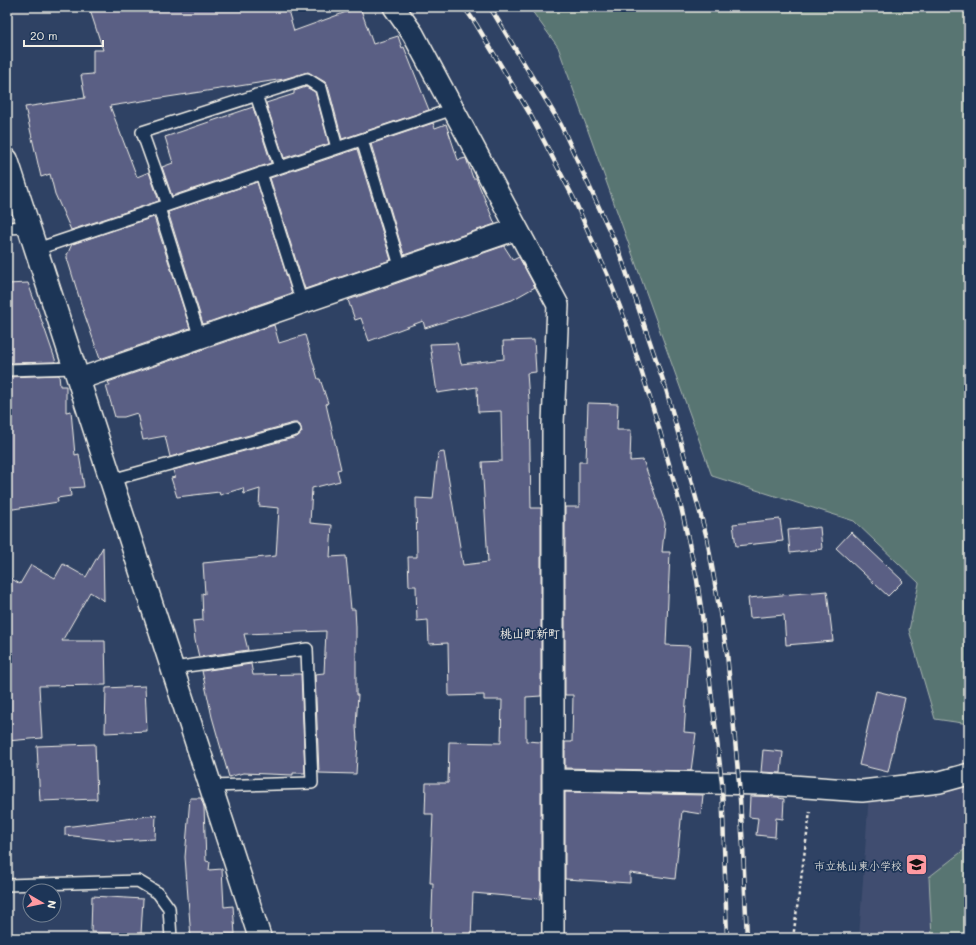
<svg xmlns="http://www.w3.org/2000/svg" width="976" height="945" font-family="Mali,'Klee One',sans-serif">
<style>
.built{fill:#404e70}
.green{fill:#597572;stroke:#a6b3ad}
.building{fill:#5a5f84;stroke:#f4f1e8}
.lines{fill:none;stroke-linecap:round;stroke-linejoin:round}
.lane-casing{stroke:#f4f1e8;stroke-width:14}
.street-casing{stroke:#f4f1e8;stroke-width:24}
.secondary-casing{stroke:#f4f1e8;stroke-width:25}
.path{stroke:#f4f1e8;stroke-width:2.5;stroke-dasharray:3 3;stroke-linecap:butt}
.lane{stroke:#1d3557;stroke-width:11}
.street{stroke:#1d3557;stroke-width:21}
.secondary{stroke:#1d3557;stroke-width:22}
.rail-casing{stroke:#f4f1e8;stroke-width:4.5}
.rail{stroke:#1d3557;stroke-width:3;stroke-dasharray:9;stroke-linecap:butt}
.labels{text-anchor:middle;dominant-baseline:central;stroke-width:3.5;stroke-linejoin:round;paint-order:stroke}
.poi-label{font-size:11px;fill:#f4f1e8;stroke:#1d3557;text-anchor:end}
.neighbourhood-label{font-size:12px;font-weight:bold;fill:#f4f1e8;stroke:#1d3557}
</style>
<rect width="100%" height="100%" fill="#2f4264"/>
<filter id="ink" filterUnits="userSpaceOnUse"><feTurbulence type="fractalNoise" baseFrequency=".025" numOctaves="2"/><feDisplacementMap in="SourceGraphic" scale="8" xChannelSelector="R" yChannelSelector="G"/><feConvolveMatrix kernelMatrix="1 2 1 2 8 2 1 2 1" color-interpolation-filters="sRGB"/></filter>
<g filter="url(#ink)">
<path class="built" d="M969 783V938H859L869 793Z"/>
<path class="green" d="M529 7H969V724L935 719 909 630 919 583 854 521 712 476 558 47Z
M969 846V938H932L929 877Z"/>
<path class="building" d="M89 7H287L294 31 360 7 373 44 398 36 402 48 404 47 429 110 342 139 328 86 325 82 308 72 284 79 110 106 137 177 149 172 159 201 71 230 55 194 50 174 41 177 25 107 85 98 81 75 93 74V50H103Z
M306 87 315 92 329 144 284 158 266 103 294 94V91Z
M253 107 271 163 172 196 162 167 173 163 165 137Z
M433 123 435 128 446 124 458 160 466 158 473 178H476L495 224 404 255 371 144Z
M357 149 391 260 305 289 270 178Z
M257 182 292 293 203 324 168 212Z
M154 217 190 328 100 359 83 310 67 258V255L72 244Z
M504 246 513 260 519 257 535 287 512 300 425 328 423 321 369 341 361 318 355 320 348 300Z
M28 283 45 330 56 362 7 363V284Z
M274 325 279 343 305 335 318 379H320L328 403 326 404 341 469 337 470 340 481 312 488 310 523 332 525 330 557 346 556 351 609H355L356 627V695H358L356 726 357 741H358L356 774 319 773 315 674 324 673 326 631 244 634 248 650 199 657 195 640 193 621 203 620 202 593 205 594 203 563 276 556 279 508 259 506 260 489 244 494 243 488 220 495 219 492 177 497 171 478 175 477 173 470 297 437 302 432 300 425 297 423H293L170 457 165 436 143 440 137 413 124 417H115L106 386H110L108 382Z
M534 340 536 372 527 373 529 400 531 508H541V696L526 697V741L541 742V886L540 899 473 893 471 938H431L433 883H430L433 814H425L426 783H448L449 742 501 743 502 700H484V695L449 696 448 643 429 644 428 620 417 621 416 586H409L408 557H417L416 498 433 499 438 453 444 452 463 565 488 562 482 462 502 461 501 411 478 412 477 387 437 393 430 344 457 343 461 364 504 359 503 341Z
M59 375 60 386H66V412L71 411 75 455 79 454 84 487 70 488 71 496 57 498 58 502 7 510V377Z
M588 403 618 404 617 430H631L630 461 643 460 665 523 662 552H670L666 645 690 646 684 732 696 733 691 771 565 768V742H572L573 695H565V507H579V462H586Z
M780 519 783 541 736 546 733 524Z
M820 527 822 549 790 553 788 530Z
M851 532 903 581 888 596 836 548Z
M103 547 104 601 90 592 62 641H105L106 685 39 686 42 738 7 741V576L20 584 31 565 55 578 63 564 86 577Z
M827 591 833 641 786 645 784 615 750 618 748 598Z
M251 664 253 675 301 674 305 773H293V775L243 773 229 777 212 717 202 671Z
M145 686 147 731 105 733 106 688Z
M876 691 905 698 888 772 859 765Z
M95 744 97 799 40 801 37 746Z
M763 750 783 752 781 773 761 772Z
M565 792 703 795 701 814 682 811 675 879 630 873V883L565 879Z
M750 796 779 797V798L784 799 783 819 776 818 775 837 756 835 758 818 749 817Z
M190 798H201L204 807 206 861 210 862 209 870 222 869 224 907 233 906 235 934H226V938H191L185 857Z
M156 815 155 839 117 841 65 835V827Z
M92 896 143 899 141 934 91 932Z"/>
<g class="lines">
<defs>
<path id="lane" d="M256 95 280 167
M362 140 401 269
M261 173 302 303
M168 205 142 132 307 79 321 88 337 148
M159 208 200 338
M7 228 29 227
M37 249 453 109
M7 370 75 368
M111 480 295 430
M173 668 307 649 312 783 211 786
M7 885 138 881 158 893 169 908 171 938"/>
<path id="street" d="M394 7 413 34 558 305 553 424V938
M79 379 517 229
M554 780 764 784 862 791 940 782 969 774"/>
<path id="secondary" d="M7 160 260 938"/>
</defs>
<use href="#lane" class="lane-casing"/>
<use href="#street" class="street-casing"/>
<use href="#secondary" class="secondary-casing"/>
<path class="path" d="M793 938 810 812"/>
<use href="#lane" class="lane"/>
<use href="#street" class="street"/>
<use href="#secondary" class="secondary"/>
<defs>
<path id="rail" d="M464 7 476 24 530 114 573 197 608 276 627 325 658 424 682 511 697 580 702 615 722 783 727 938
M490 7 561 125 619 251 666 389 707 538 727 653 739 783 743 848 747 938"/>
</defs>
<use href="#rail" class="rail-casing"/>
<use href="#rail" class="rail"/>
</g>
</g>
<defs>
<symbol id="school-square" viewBox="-11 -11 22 22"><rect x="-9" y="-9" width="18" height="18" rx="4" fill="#ff9aa2" stroke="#1d3557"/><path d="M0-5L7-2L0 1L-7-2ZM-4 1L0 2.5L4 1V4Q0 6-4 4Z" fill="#111"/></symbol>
</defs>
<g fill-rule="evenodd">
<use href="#school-square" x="904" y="852" width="25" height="25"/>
</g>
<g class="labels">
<g class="poi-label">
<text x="902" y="865">市立桃山東小学校</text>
</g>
<g class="neighbourhood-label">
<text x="530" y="633">桃山町新町</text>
</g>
</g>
<rect width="976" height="945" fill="none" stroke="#1d3557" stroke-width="24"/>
<rect x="12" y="12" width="952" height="921" fill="none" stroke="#f4f1e8" stroke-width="1.5" filter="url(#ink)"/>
<g transform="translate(42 903) rotate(99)"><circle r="19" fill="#1d3557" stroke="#738091"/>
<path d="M0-3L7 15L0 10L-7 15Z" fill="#ff9aa2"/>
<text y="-6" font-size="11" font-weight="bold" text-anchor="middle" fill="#f4f1e8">N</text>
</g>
<path d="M24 40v6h79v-6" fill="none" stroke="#f4f1e8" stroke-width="2"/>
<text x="30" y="40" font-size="12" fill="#f4f1e8" stroke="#1d3557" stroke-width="3" paint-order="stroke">20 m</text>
</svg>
